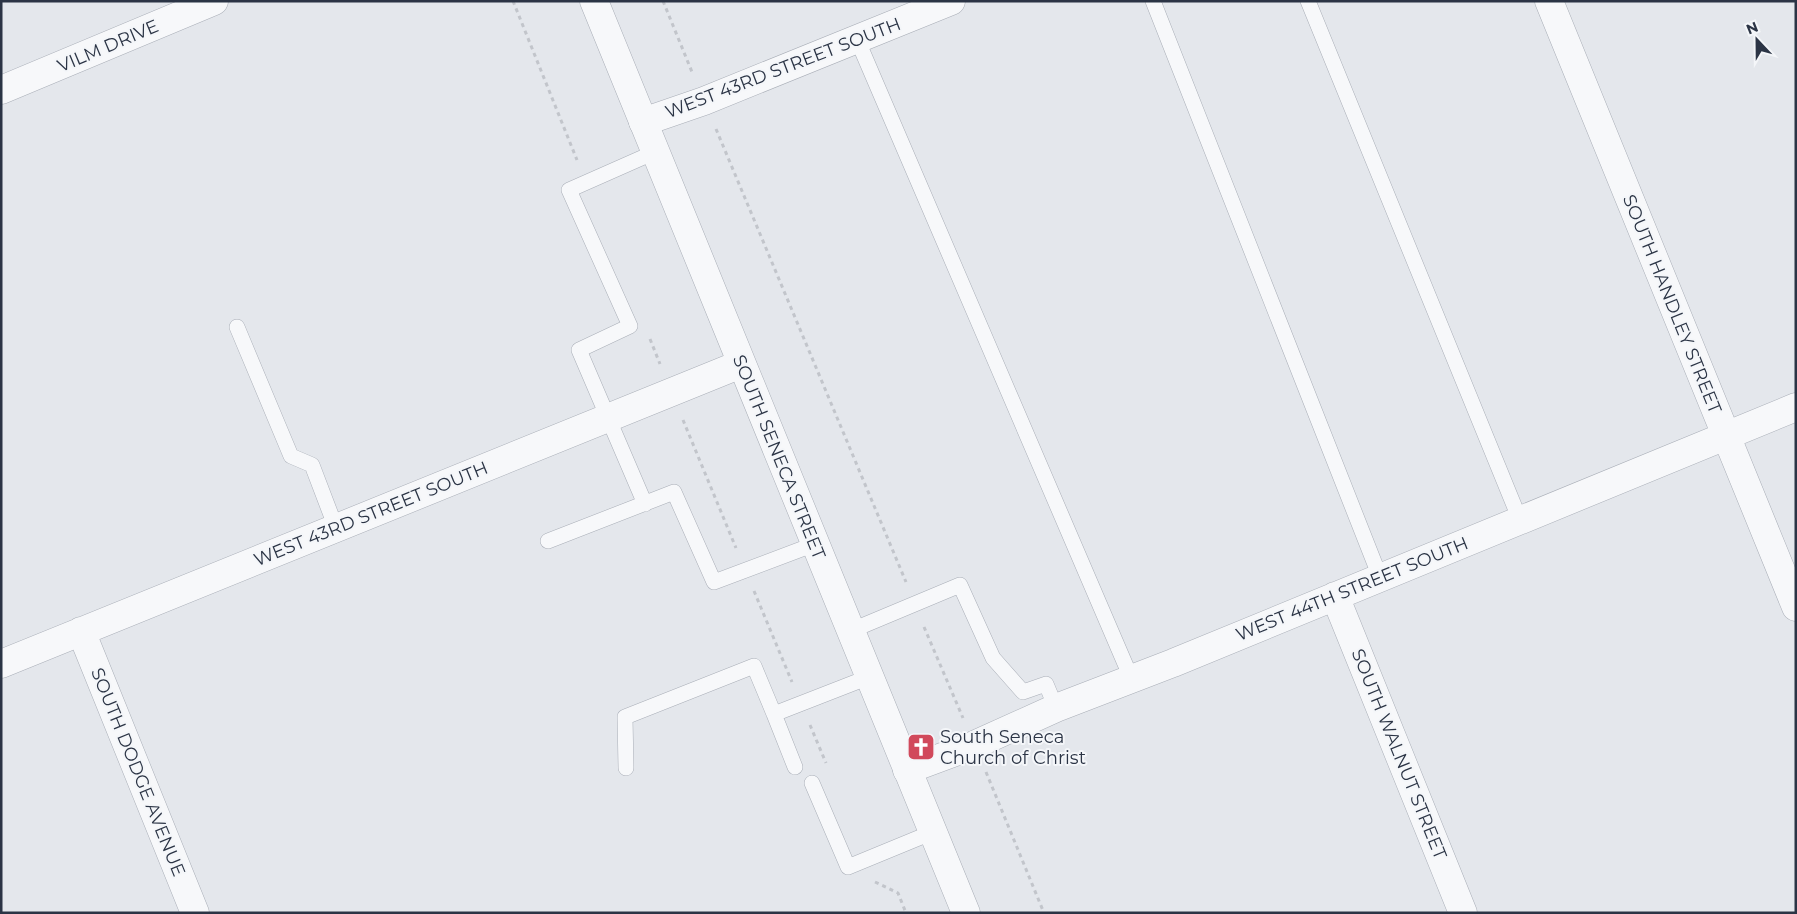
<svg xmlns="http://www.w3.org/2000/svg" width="1797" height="914" font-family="Montserrat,sans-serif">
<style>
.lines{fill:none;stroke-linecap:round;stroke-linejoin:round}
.service-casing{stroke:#a9aeb7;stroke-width:16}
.minor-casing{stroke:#a9aeb7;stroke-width:29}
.tertiary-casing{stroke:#a9aeb7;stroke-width:29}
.path{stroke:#c2c5cb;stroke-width:3;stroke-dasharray:4 4;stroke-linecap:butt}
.service{stroke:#f7f8fa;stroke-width:15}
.minor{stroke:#f7f8fa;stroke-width:28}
.tertiary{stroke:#f7f8fa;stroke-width:28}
.labels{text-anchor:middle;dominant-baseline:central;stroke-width:4;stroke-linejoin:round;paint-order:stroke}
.street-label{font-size:18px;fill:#2b3445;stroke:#f4f6f9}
.poi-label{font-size:18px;fill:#2b3445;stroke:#f4f6f9;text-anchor:start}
</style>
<rect width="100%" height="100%" fill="#e4e7ec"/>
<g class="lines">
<defs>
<path id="service" d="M1153 1 1380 577
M1308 1 1520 520
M857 39 1132 680
M237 327 291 456 312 465 336 528
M645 504 579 350 630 326 569 190 655 152
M548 541 674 492 714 582 815 544
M850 631 960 585 993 658 1023 692 1046 684 1056 708
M774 714 795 767
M626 768 625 717 754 666 774 714 869 677
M812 783 848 867 933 832"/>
<path id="minor" d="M1549 1 1796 607
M1 90 214 1
M643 122 704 101 951 1
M1335 596 1463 913
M81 631 195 913
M1 664 741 364
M907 770 974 745 1056 708 1173 663 1796 407"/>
<path id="tertiary" d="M594 1 966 913"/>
</defs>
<use href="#service" class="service-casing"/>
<use href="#minor" class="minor-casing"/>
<use href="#tertiary" class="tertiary-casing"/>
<path class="path" d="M513 1 577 160
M663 1 692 72
M716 129 906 582
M650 339 660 364
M683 420 736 548
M754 591 792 682
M924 627 963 718
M810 725 826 763
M986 772 1044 913
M875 882 898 893 906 913"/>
<use href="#service" class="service"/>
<use href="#minor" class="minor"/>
<use href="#tertiary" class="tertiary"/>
</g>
<defs>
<symbol id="church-square" viewBox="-11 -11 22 22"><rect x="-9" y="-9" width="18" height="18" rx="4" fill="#d1495b" stroke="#f4f6f9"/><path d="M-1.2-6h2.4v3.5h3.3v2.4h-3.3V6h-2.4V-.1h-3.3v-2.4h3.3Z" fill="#fff"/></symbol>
</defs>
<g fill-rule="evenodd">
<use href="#church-square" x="905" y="731" width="32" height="32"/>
</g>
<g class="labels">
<g class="street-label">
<text transform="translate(108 46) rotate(-23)">VILM DRIVE</text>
<text transform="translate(783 68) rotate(-21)">WEST 43RD STREET SOUTH</text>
<text transform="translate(1672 304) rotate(68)">SOUTH HANDLEY STREET</text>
<text transform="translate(779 457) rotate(68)">SOUTH SENECA STREET</text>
<text transform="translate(371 514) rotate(-22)">WEST 43RD STREET SOUTH</text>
<text transform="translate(1352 589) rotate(-22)">WEST 44TH STREET SOUTH</text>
<text transform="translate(1399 754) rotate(68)">SOUTH WALNUT STREET</text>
<text transform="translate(138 772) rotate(68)">SOUTH DODGE AVENUE</text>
</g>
<g class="poi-label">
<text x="940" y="737">South Seneca<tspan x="940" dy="21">Church of Christ</tspan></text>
</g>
</g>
<rect width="1797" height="914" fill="none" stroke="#2b3445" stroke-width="5"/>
<g transform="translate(1757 40) rotate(338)" stroke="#f4f6f9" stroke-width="4" paint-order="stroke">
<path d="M0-4L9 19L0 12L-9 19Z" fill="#2b3445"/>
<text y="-8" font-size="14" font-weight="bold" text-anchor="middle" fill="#2b3445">N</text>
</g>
</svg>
